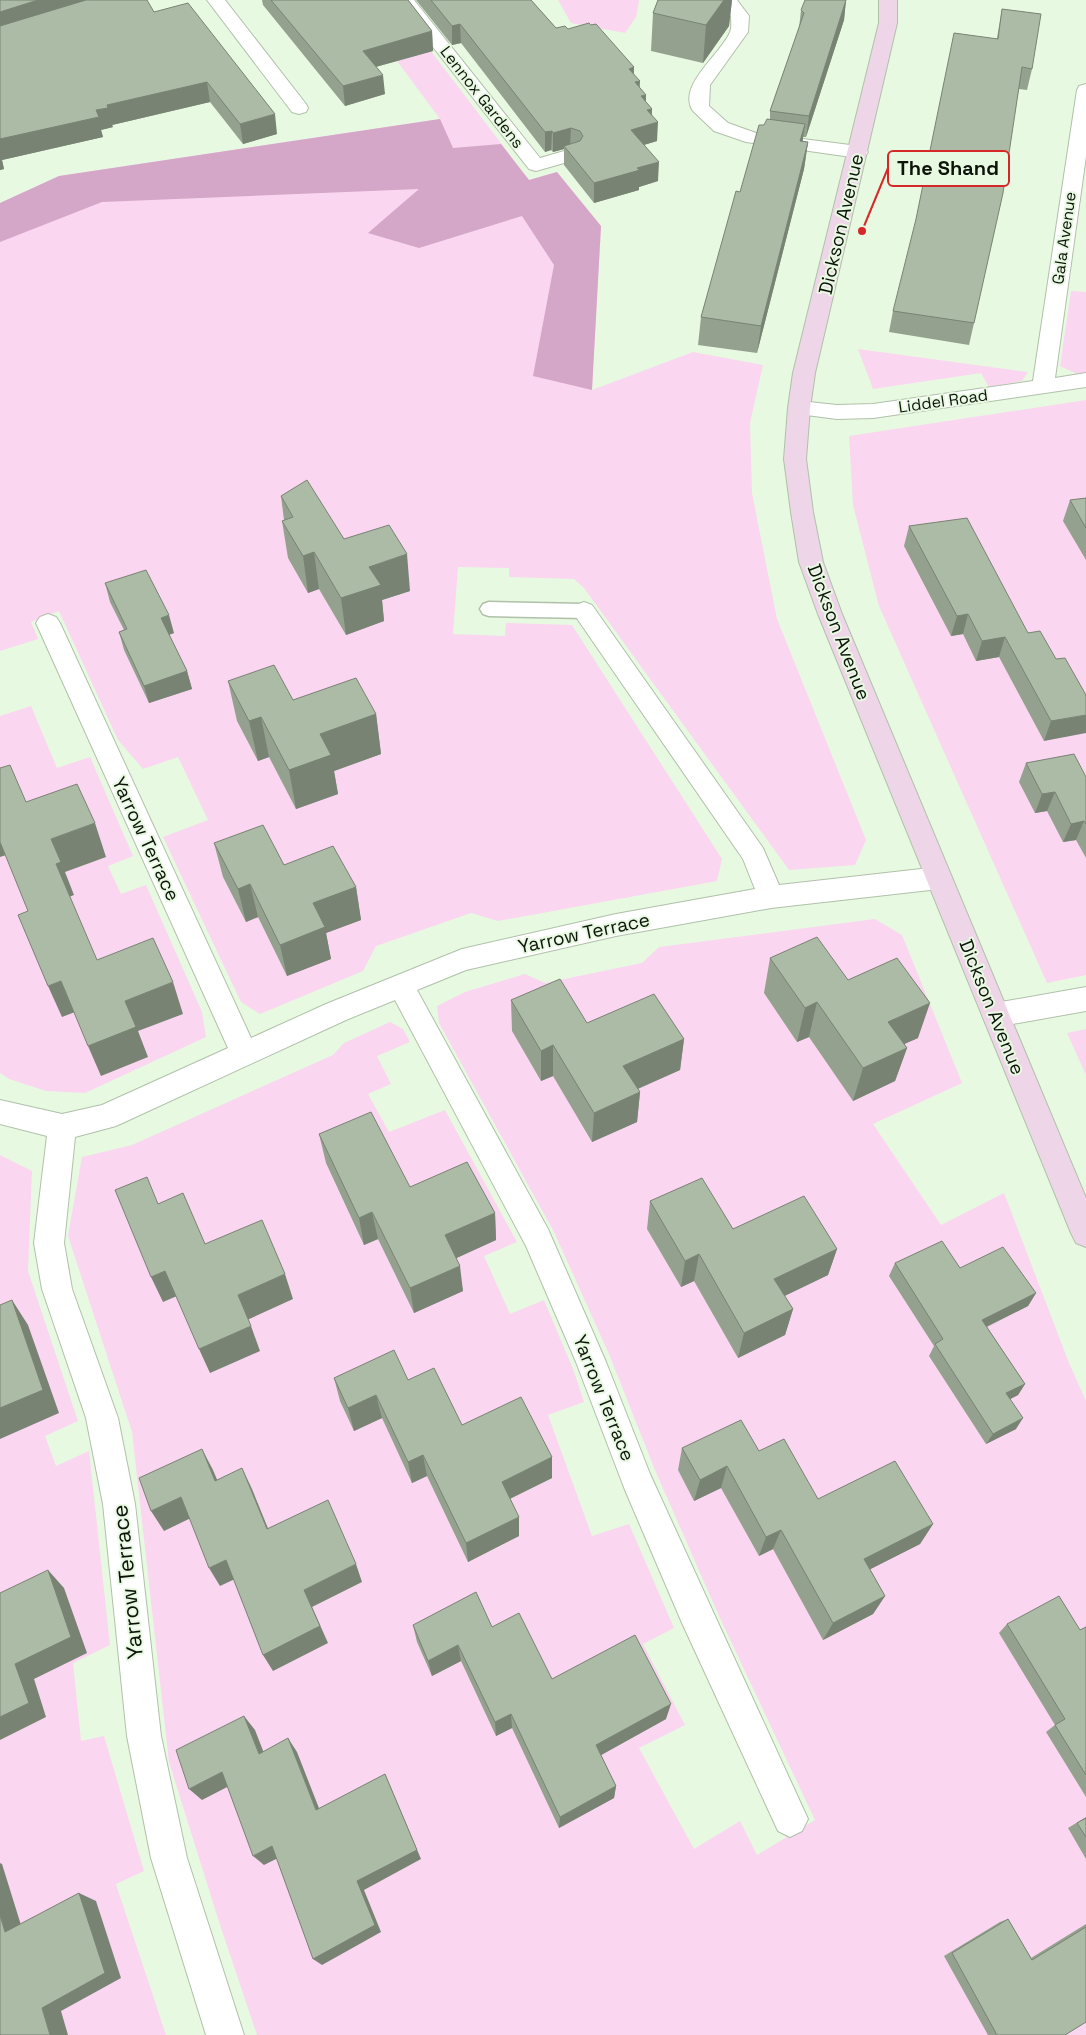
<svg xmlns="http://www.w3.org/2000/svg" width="1086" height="2035" font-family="'Space Grotesk',sans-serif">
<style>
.green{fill:#fad6f0}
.forest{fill:#d4a6c8}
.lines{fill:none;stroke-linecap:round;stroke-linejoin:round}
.lane-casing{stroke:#b0c0aa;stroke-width:3}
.street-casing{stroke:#b0c0aa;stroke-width:2}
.secondary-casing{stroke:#b0c0aa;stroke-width:2}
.lane{fill:#fff;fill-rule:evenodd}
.street{fill:#fff;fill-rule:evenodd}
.secondary{fill:#eed6e8;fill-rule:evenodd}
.wall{fill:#94a18e}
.shaded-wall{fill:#788374}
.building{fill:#acbba5;stroke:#788374}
.labels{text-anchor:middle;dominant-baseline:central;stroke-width:4;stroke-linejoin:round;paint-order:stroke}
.far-street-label{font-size:16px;fill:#0d130b;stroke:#e8f9e1}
.street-label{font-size:19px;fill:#0d130b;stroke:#e8f9e1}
.near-street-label{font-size:22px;fill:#0d130b;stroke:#e8f9e1}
.leader{fill:none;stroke:#d62828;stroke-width:2}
.callout-dot{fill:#d62828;stroke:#e8f9e1;stroke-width:2}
.callout{fill:#e8f9e1;stroke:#d62828;stroke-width:2}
.callout-label{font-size:20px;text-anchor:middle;font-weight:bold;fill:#0d130b}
</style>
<rect width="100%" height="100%" fill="#e8f9e1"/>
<path class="green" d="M352 0H392L529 180 557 172 601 226 592 390 693 352 763 365 750 423 752 493 777 619 866 840 855 865 789 870 584 588 574 579 509 577V568L458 567 453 634 505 636 506 623 572 625 722 859 717 881 498 921 471 913 376 946 363 971 260 1014 241 1002 163 837 208 820 178 757 143 769 118 740 59 611 31 622 38 639 0 651V203L59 176 440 119Z
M558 0H639L636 17 625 33 571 23Z
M1071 291 1086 292V373L1079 375 1060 366Z
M858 349 1028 372 1022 381 989 387 981 373 873 389Z
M1086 400V975L1047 983 879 606 853 505 849 436Z
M31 706 57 768 90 757 133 856 108 866 121 894 146 885 202 1012 206 1037 85 1093 46 1091 9 1079 0 1073V716Z
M875 919 902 935 962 1083 873 1124 941 1225 1004 1193 1069 1363 1086 1401V2035H257L220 1925 169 1762 132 1432 68 1236 82 1157 132 1145 333 1055 344 1043 390 1022 403 1029 410 1042 377 1056 391 1084 368 1094 389 1132 445 1110 517 1242 484 1256 510 1314 544 1300 573 1369 584 1402 548 1415 592 1536 629 1524 674 1628 643 1644 685 1725 639 1748 694 1849 740 1821 757 1855 815 1820 719 1616 655 1470 609 1354 554 1232 439 1023 437 1006 465 992 525 974 545 983 642 963 659 947Z
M1086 1029V1075L1067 1033Z
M0 1155 32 1171 28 1271 78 1421 45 1436 56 1466 89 1451 110 1645 73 1663 81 1741 104 1736 144 1871 116 1884 166 2035H0Z"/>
<path class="forest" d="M440 119 453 148 501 144 529 180 557 172 601 226 592 390 533 376 554 265 522 216 419 248 368 233 419 189 102 202 0 242V203L59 176Z"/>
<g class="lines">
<defs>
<path id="lane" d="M489 602 584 604 590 606 593 611 590 616 584 618 489 616 483 614 480 609 483 604Z"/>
<path id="street" d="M207 0H225L306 104 308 108 306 112 299 114 292 112Z
M396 0H414L540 158 571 149 578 151 581 155 578 159 536 171 529 169Z
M719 0H737L749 16 748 32 710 85 709 106 728 123 756 133 858 146 865 148 868 152 865 156 858 158 746 142 714 131 693 111C676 86 722 53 730 32 732 28 731 21 731 16Z
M1086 84V156L1055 378 1086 373V387L873 418 837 419 791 413 788 408 791 403 799 401 837 405 873 404 1033 381 1077 90 1079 86Z
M584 602 592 605 763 848 779 885 939 867 948 871 952 878 948 885 939 889 771 908 616 936 466 970 417 990 548 1229 606 1362 650 1474 808 1819 802 1831 790 1837 778 1831 682 1623 625 1490 576 1362 526 1246 395 1000 346 1020 116 1126 75 1137 64 1243 72 1289 118 1418 135 1504 161 1736 187 1858 244 2035H206L151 1858 127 1736 103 1504 86 1418 42 1289 34 1243 47 1136 0 1124V1100L62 1114 102 1105 228 1048 36 623 40 617 48 614 56 617 60 623 251 1038 326 1004 462 949 616 914 755 889 743 859 576 617 572 611 576 605Z
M1086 987V1011L996 1027 986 1023 982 1015 986 1007 996 1003Z"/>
<path id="secondary" d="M879 0H897V23L815 373 810 408 806 459 813 512 823 562 842 614 1086 1198V1247L1076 1243 1071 1233 818 614 799 562 791 512 784 459 788 408 793 373 879 23Z"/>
</defs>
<use href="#lane" class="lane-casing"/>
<use href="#street" class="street-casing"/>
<use href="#secondary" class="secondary-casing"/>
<use href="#lane" class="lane"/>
<use href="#street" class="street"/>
<use href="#secondary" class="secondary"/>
</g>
<path class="wall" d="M0 0 154 12 277 134 243 144 210 102 112 125 113 127 101 130 103 137 2 160 4 169 0 170Z
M262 0H408L432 31 433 51 376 67 385 94 345 106 263 5Z
M416 0H531L556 28 568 29 634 67V74L639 87 646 95V102L652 109V114L657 141 644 145 658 181 639 187V190L594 203 564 165V149L553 152 551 150 545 152 461 43 452 45Z
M658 0H732L729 26 703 63 651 51 653 13Z
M846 0 844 20 806 137H803V141L808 142 804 169 757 353 698 345 701 317 740 192 764 125 770 119V111L799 28 801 10Z
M1002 9 1032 69 1027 90 1019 89 974 323 969 345 889 332 893 311 997 38Z
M281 496 344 539 410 591 382 600 384 621 346 635 319 589 308 593 288 558 282 521 284 520Z
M1086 498V560L1063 521 1070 500Z
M909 526 1028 633 1056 659 1086 695 1044 741 999 657 976 661 963 634 951 636 904 546Z
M105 583 174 633 169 635 187 671 192 689 149 703 124 650 119 632 124 630 110 602Z
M228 681 293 700 376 714 381 754 334 771 338 794 296 809 269 757 258 761 237 721Z
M1026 763 1086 777V858L1076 840 1063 842 1047 811 1035 813 1019 782Z
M214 843 356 887 361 920 326 933 331 959 287 976 258 917 246 922 223 877Z
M770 958 848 980 918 1038 904 1044 907 1048 895 1081 853 1101 809 1037 797 1042 764 993Z
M511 1000 587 1023 684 1039 680 1070 638 1089 640 1092 637 1122 592 1142 553 1076 541 1081 512 1031Z
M319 1134 410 1187 495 1213 496 1240 456 1258 463 1291 414 1313 378 1239 364 1245 326 1163Z
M650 1201 733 1229 837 1249 828 1275 784 1296 793 1309 785 1335 738 1358 694 1281 681 1287 647 1229Z
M895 1263 960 1268 1036 1293 1028 1306 987 1327 1025 1384 1018 1395 1010 1399 1016 1429 986 1444 929 1356 934 1346 889 1276Z
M334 1378 408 1380 462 1425 552 1457V1478L510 1499 519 1536 468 1562 427 1476 412 1483 382 1418 354 1431 340 1401Z
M682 1448 759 1451 818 1499 933 1524 920 1544 870 1569 885 1596 873 1614 823 1640 773 1549 759 1556 721 1488 694 1501 678 1470Z
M1007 1624 1080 1630 1086 1627V1797L1046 1732 1055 1725 999 1633Z
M413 1625 492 1627 552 1679 666 1719 601 1755 616 1786 614 1798 559 1828 512 1728 496 1736 461 1661 432 1676 417 1642Z
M1086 1817V1859L1068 1828Z
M1008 1919 1031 1958 1086 1924V2022L1065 2035H988L944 1956 1000 1922Z"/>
<path class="shaded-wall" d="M38 0H117L0 33V12Z
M724 0H732L729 26 703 63 706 25Z
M846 0 844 20 806 137 809 116Z
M460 24 461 43 452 45V26Z
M432 31 433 51 364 70 363 51Z
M634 67 633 86 629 69Z
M383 75 385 94 345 106 343 86Z
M640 81 639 100 635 82Z
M207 82 210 102 112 125 113 127 101 130 103 137 2 160 4 169 0 170V139L96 110 107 105Z
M646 95 645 114 641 96Z
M652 109 651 124 658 122 657 141 630 149 631 130 647 110Z
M275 114 277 134 243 144 240 124Z
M805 124 801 152 800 141Z
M571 128 570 147 564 146V149L553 152V133Z
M552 131 551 150 545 152V132Z
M808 142 804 169 757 353 761 326Z
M659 162 658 181 639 187V190L594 203V183L637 168Z
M314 552 319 589 308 593 303 556Z
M407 554 410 591 382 600 384 621 346 635 341 598 369 567Z
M968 614 963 634 951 636 957 616Z
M169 615 174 633 165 636 161 618Z
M1005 637 999 657 976 661 982 641Z
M187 671 192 689 149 703 144 686Z
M376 714 381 754 334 771 338 794 296 809 289 770 320 734Z
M1086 715V733L1044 741 1051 721Z
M261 717 269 757 258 761 249 721Z
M1055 792 1047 811 1035 813 1042 794Z
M1084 821 1076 840 1063 842 1071 824Z
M95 823 106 857 65 872 74 895 69 897 56 864 51 839Z
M0 841 6 855 0 857Z
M250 884 258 917 246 922 238 889Z
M356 887 361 920 326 933 331 959 287 976 280 945 313 903Z
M61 981 75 1012 62 1017 48 986Z
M173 982 183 1014 138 1031 148 1057 101 1076 88 1046 125 1001Z
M817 1002 809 1037 797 1042 805 1008Z
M930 1003 918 1038 877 1056 888 1022Z
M684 1039 680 1070 621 1096 623 1066Z
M553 1045V1076L541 1081V1051Z
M907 1048 895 1081 853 1101 863 1068Z
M640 1092 637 1122 592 1142 594 1113Z
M372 1212 378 1239 364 1245 359 1218Z
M495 1213 496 1240 448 1262 445 1235Z
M837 1249 828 1275 766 1305 774 1279Z
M699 1254 694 1281 681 1287 685 1261Z
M460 1266 463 1291 414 1313 410 1288Z
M165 1271 177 1296 163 1302 151 1277Z
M285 1274 293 1299 247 1320 238 1295Z
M1036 1293 1028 1306 975 1332 982 1320Z
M12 1300 28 1325 59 1413 0 1439V1408Z
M793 1309 785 1335 738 1358 744 1333Z
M251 1326 260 1351 210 1373 199 1349Z
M1025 1384 1018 1395 999 1405 1006 1393Z
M376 1395 382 1418 354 1431 348 1408Z
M1023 1418 1016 1429 986 1444 993 1434Z
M202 1449 213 1470 226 1501 215 1481Z
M423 1455 427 1476 412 1483 408 1462Z
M552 1457V1478L503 1502 502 1482Z
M727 1466 721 1488 694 1501 700 1480Z
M242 1468 252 1489 276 1548 267 1529Z
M181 1497 193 1517 164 1531 151 1511Z
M519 1517V1536L468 1562 466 1543Z
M933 1524 920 1544 853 1578 864 1559Z
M781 1530 773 1549 759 1556 766 1537Z
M226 1560 237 1578 220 1586 209 1568Z
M356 1564 362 1582 312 1607 328 1643 273 1671 263 1655 304 1590Z
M48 1570 64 1588 87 1653 34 1679 46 1717 0 1740V1717L15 1664Z
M885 1596 873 1614 823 1640 833 1623Z
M458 1645 461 1661 432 1676 428 1661Z
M671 1704 666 1719 594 1759 596 1745Z
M511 1714 512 1728 496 1736 495 1722Z
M244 1716 255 1730 269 1766 259 1754Z
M288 1738 297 1752 324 1821 316 1810Z
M222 1772 233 1784 202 1800 189 1789Z
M385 1774 421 1859 364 1890 381 1932 322 1965 313 1959 357 1881Z
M616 1786 614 1798 559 1828 560 1817Z
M272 1846 282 1856 264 1865 253 1856Z
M0 1863 2 1864 25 1938 5 1932 0 1915Z
M79 1893 96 1901 121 1978 61 2011 68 2035H50L42 2008Z"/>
<path class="building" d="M0 0H38L0 12Z
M86 0H147L154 12 188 3 275 114 240 124 207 82 107 105 108 108 96 110 99 117 0 139V26Z
M271 0H408L432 31 363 51 383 75 343 86Z
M431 0H531L556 28 565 26 568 29 589 23 591 25 596 24 634 67 629 69 640 81 635 82 646 95 641 96 652 109 647 110 658 122 631 130 659 162 637 168 640 170 594 183 564 146 580 141 583 136 580 131 571 128 553 133 552 131 545 132 460 24 452 26Z
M658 0H724L706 25 653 13Z
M805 0H846L809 116 770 111 804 13 801 10Z
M1002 9 1041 14 1032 69 1022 67 1003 193 974 323 893 311 916 219 954 33 998 39Z
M767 119 805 124 800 141 808 142 761 326 701 317 736 191 740 192 759 125H764Z
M307 480 344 539 389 525 407 554 369 567 381 585 341 598 314 552 303 556 282 521 293 517 281 496Z
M1086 498V528L1070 500Z
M967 518 1028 633 1040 631 1056 659 1065 658 1086 695V715L1051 721 1005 637 982 641 968 614 957 616 909 526Z
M146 570 169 615 161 618 187 671 144 686 119 632 127 629 105 583Z
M274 665 293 700 356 678 376 714 320 734 331 755 289 770 261 717 249 721 228 681Z
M1074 754 1086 777V824L1084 821 1071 824 1055 792 1042 794 1026 763Z
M10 765 26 802 77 784 95 823 51 839 61 862 56 864 97 960 153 938 173 982 125 1001 136 1027 88 1046 61 981 48 986 18 915 28 911 0 842V768Z
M263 825 284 865 333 846 356 887 313 903 325 927 280 945 250 884 238 889 214 843Z
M817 937 848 980 897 958 930 1003 888 1022 907 1048 863 1068 817 1002 805 1008 770 958Z
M560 979 587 1023 654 994 684 1039 623 1066 640 1092 594 1113 553 1045 541 1051 511 1000Z
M371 1112 410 1187 467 1162 495 1213 445 1235 460 1266 410 1288 372 1212 359 1218 319 1134Z
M147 1177 158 1204 183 1193 205 1244 262 1220 285 1274 238 1295 251 1326 199 1349 165 1271 151 1277 115 1190Z
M702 1178 733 1229 804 1196 837 1249 774 1279 793 1309 744 1333 699 1254 685 1261 650 1201Z
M942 1241 960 1268 1003 1247 1036 1293 982 1320 1025 1384 1006 1393 1023 1418 993 1434 935 1344 943 1339 895 1263Z
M12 1300 43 1390 0 1408V1305Z
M394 1350 408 1380 434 1368 462 1425 521 1397 552 1457 502 1482 519 1517 466 1543 423 1455 408 1462 376 1395 348 1408 334 1378Z
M741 1420 759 1451 784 1439 818 1499 895 1461 933 1524 864 1559 885 1596 833 1623 781 1530 766 1537 727 1466 700 1480 682 1448Z
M202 1449 215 1481 242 1468 267 1529 328 1500 356 1564 304 1590 320 1626 263 1655 226 1560 209 1568 181 1497 151 1511 139 1478Z
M48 1570 71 1637 15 1664 29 1703 0 1717V1593Z
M476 1592 492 1627 519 1613 552 1679 635 1635 671 1704 596 1745 616 1786 560 1817 511 1714 495 1722 458 1645 428 1661 413 1625Z
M1059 1596 1080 1630 1086 1627V1775L1055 1725 1065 1719 1007 1624Z
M244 1716 259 1754 288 1738 316 1810 385 1774 417 1850 357 1881 375 1925 313 1959 272 1846 253 1856 222 1772 189 1789 176 1750Z
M1086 1818V1837L1077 1823Z
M79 1893 105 1973 42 2008 50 2035H0V1915L5 1932Z
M1008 1919 1032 1960 1086 1927V2022L1065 2035H997L952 1953Z"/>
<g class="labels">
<g class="far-street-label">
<text transform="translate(482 97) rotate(52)">Lennox Gardens</text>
<text transform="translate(1064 238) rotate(-82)">Gala Avenue</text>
<text transform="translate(943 401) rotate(-8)">Liddel Road</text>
</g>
<g class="street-label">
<text transform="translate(841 224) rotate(-77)">Dickson Avenue</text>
<text transform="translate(839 632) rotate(69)">Dickson Avenue</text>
<text transform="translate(146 839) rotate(65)">Yarrow Terrace</text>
<text transform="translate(584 933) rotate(-12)">Yarrow Terrace</text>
<text transform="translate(992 1007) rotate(68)">Dickson Avenue</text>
<text transform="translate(604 1398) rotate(68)">Yarrow Terrace</text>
</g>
<g class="near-street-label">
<text transform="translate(127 1582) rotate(-96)">Yarrow Terrace</text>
</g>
</g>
<path class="leader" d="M862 231L888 168"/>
<circle class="callout-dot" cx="862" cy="231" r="5"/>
<rect class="callout" x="888" y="151" width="121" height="35" rx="5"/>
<g class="callout-label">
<text x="948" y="175">The Shand</text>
</g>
</svg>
